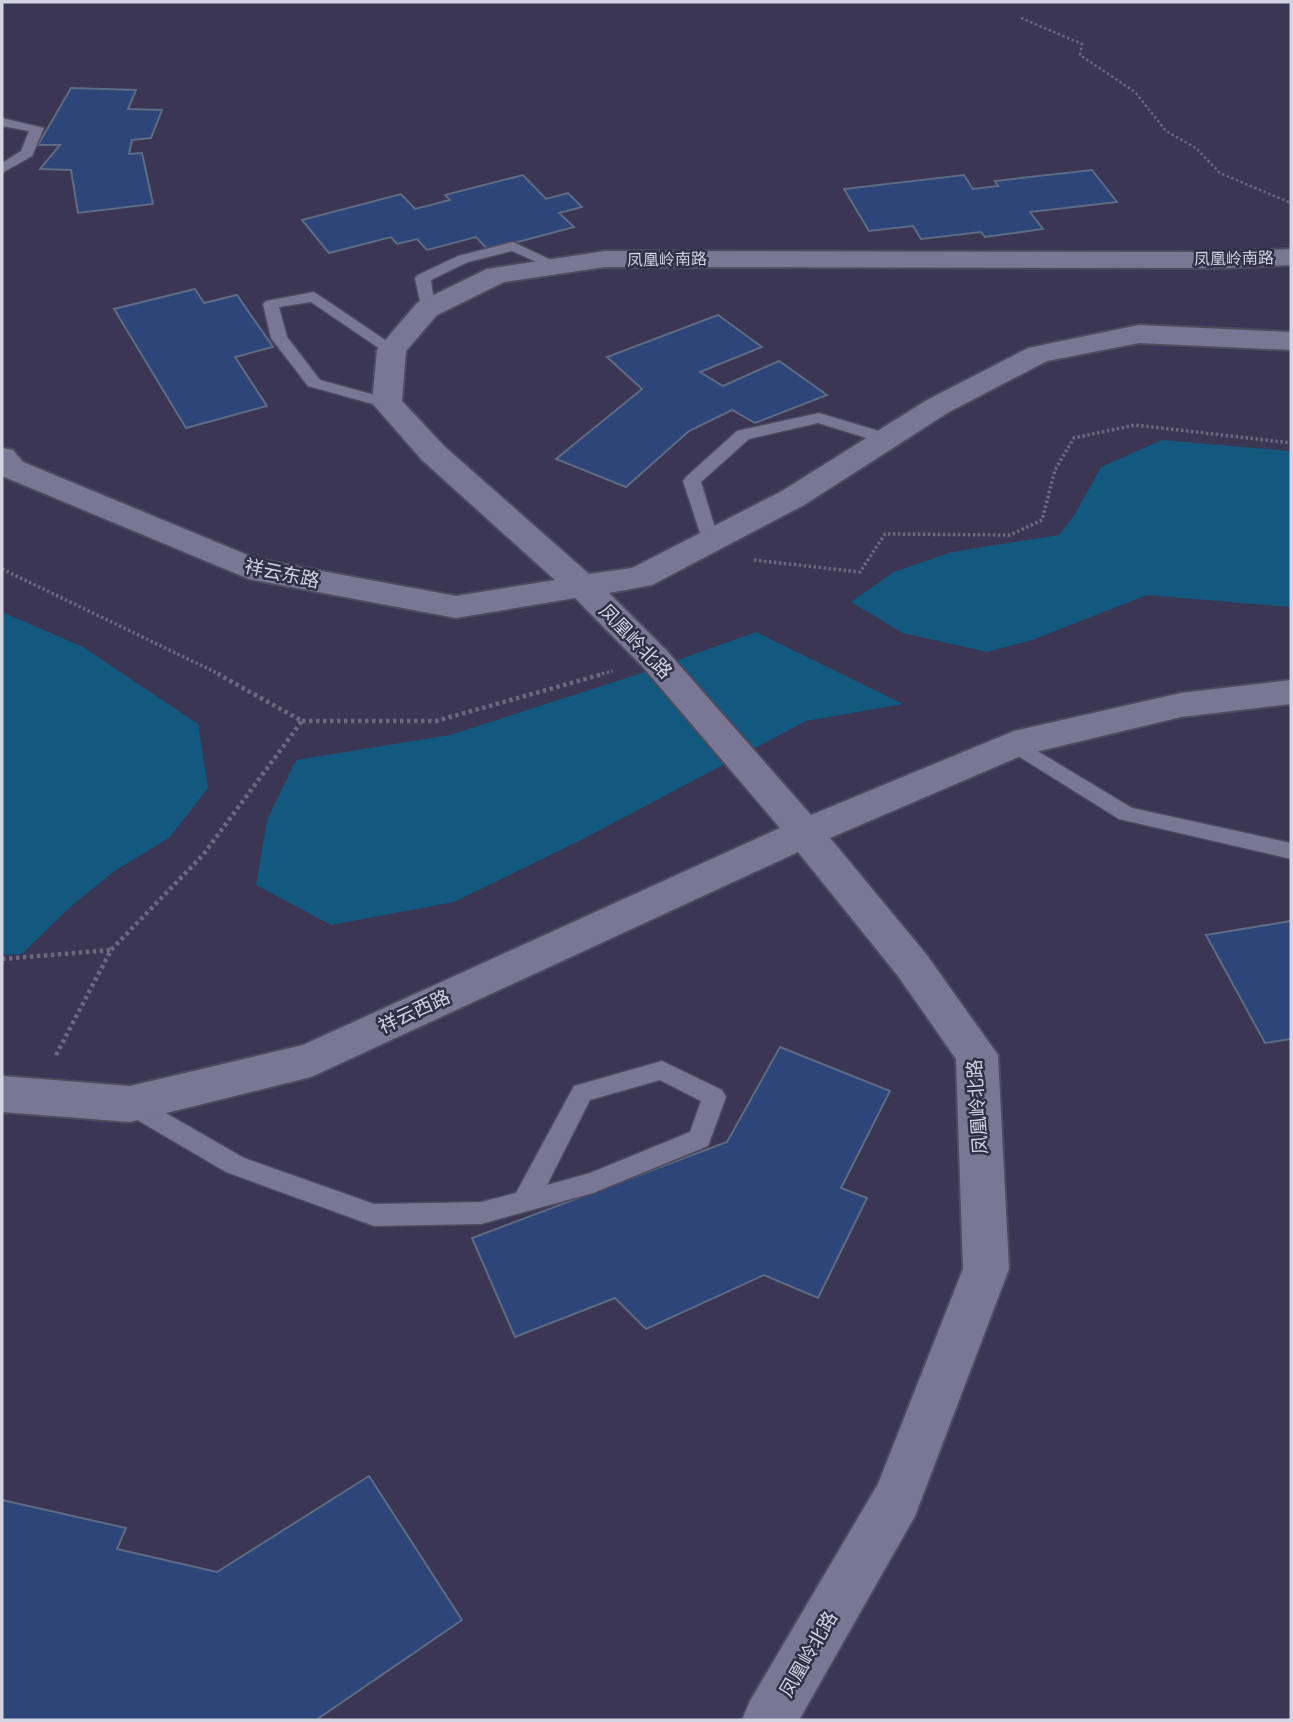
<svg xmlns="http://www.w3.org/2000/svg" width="1293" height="1722" font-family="'IBM Plex Sans','Noto Sans SC',sans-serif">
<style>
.built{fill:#3a3654}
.water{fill:#13587f}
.building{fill:#2d4578;stroke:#5e6b84;stroke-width:2}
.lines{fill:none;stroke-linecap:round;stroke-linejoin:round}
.lane-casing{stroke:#4d4b5f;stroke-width:3}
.street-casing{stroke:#4d4b5f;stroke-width:4}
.path-far2{stroke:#6a697e;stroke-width:2.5;stroke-dasharray:2.5 2.5;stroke-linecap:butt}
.path-far1{stroke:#6a697e;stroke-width:3.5;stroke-dasharray:2.5 2.5;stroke-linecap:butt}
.path{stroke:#6a697e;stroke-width:4.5;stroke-dasharray:3.5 3.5;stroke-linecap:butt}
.lane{fill:#797793;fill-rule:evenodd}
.street{fill:#797793;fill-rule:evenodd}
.labels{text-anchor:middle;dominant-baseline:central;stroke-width:5;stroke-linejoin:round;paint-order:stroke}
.far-street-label{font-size:16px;fill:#d3d3e2;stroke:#312f47}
.street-label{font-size:19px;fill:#d3d3e2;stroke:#312f47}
</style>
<rect width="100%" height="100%" fill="#312f47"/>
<path class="built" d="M2 2H1291V1720H2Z"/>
<path class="water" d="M1162 440 1291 451V607L1147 595 1032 640 987 652 903 633 851 602 894 572 952 552 1059 535 1075 514 1101 467Z
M2 612 83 647 198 724 208 788 169 838 116 870 70 907 22 954 2 955Z
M756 632 903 704 806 721 583 839 454 902 331 925 256 885 267 820 296 760 450 735 639 674Z"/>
<path class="building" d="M71 88 136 90 128 109 162 110 151 138 132 140 129 154 142 153 153 204 78 213 71 170 40 169 60 145H38Z
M1092 170 1117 202 1030 212 1043 229 985 237 981 232 921 239 913 226 869 231 844 189 964 175 973 189 998 186 995 181Z
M523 175 546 199 568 193 582 207 559 213 574 227 488 250 476 237 427 250 417 239 397 244 391 237 329 253 302 220 401 194 415 209 450 200 445 195Z
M195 289 204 303 237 295 273 347 235 357 267 406 186 428 114 309Z
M718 315 762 347 700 372 723 386 779 361 827 395 755 423 732 410 689 431 626 487 556 459 642 389 607 357Z
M1291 921V1039L1265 1043 1206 935Z
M780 1047 890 1091 841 1188 867 1198 818 1298 764 1275 646 1329 615 1298 515 1337 472 1238 727 1142Z
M369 1476 462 1620 316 1720H2V1500L126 1528 117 1549 217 1572Z"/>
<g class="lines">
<defs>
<path id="lane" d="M2 118 44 128 32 156 2 173V163L21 151 29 131 2 126Z
M513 242 564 266 557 270 552 269 512 251 468 262 431 280 435 309 432 312H422L415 278 418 275 458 256Z
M314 292 400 350 398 353H386L311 302 279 307 287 337 320 380 393 400V406L387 408 308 386 271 338 263 304 266 301Z
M819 413 892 435 894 439 886 444 818 423 749 439 701 482 719 541 716 545H704L683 481 686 477 737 431Z
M1014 737 1132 808 1291 843V859L1119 819 1007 749 1004 744 1007 739Z
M662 1061 722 1090 726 1097 708 1146 593 1193 481 1224 374 1226 226 1172 122 1111 118 1104 122 1097 130 1094 138 1097 244 1158 374 1204 481 1202 516 1193 574 1086ZM660 1080 701 1101 690 1132 590 1173 547 1185 590 1100Z"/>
<path id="street" d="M1291 249V265L1225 268 605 267 504 282 437 315 406 351 402 401 444 446 589 574 632 568 782 491 927 400 1028 348 1139 325 1291 332V350L1139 343 1047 361 949 412 804 505 652 585 609 593 667 651 811 815 1014 731 1181 693 1291 680V704L1181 717 1023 755 830 838 926 954 998 1055 1009 1269 915 1516 799 1720H742L750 1701 878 1484 963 1269 956 1059 898 976 798 852 311 1077 130 1122 2 1112V1076L130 1086 303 1045 780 828 643 667 575 598 456 618 249 579 2 476V448L13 450 23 462 257 559 456 596 555 580 422 460 372 403 377 350 382 344 417 303 487 269 605 251 1225 252Z"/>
</defs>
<use href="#lane" class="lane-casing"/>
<use href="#street" class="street-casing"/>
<path class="path-far2" d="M1021 18 1082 44 1080 55 1135 92 1166 131 1196 148 1220 173 1291 203"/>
<path class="path-far1" d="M754 560 860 572 885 534 1010 535 1042 520 1055 470 1074 438 1135 425 1291 443
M2 569 221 675
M597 675 613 671"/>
<path class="path" d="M302 721H436L603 674
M2 959 111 950
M56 1055 111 950 203 855 302 721 218 674"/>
<use href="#lane" class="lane"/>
<use href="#street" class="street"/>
</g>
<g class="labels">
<g class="far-street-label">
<text transform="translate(1234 258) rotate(-1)">凤凰岭南路</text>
<text transform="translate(667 259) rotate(-1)">凤凰岭南路</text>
</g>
<g class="street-label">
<text transform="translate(282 573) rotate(12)">祥云东路</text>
<text transform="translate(636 641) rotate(46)">凤凰岭北路</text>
<text transform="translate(414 1011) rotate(-25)">祥云西路</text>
<text transform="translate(977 1107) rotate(-94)">凤凰岭北路</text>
<text transform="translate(808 1654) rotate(-60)">凤凰岭北路</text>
</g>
</g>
<rect width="1293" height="1722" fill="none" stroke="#d3d3e2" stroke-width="7"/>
</svg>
